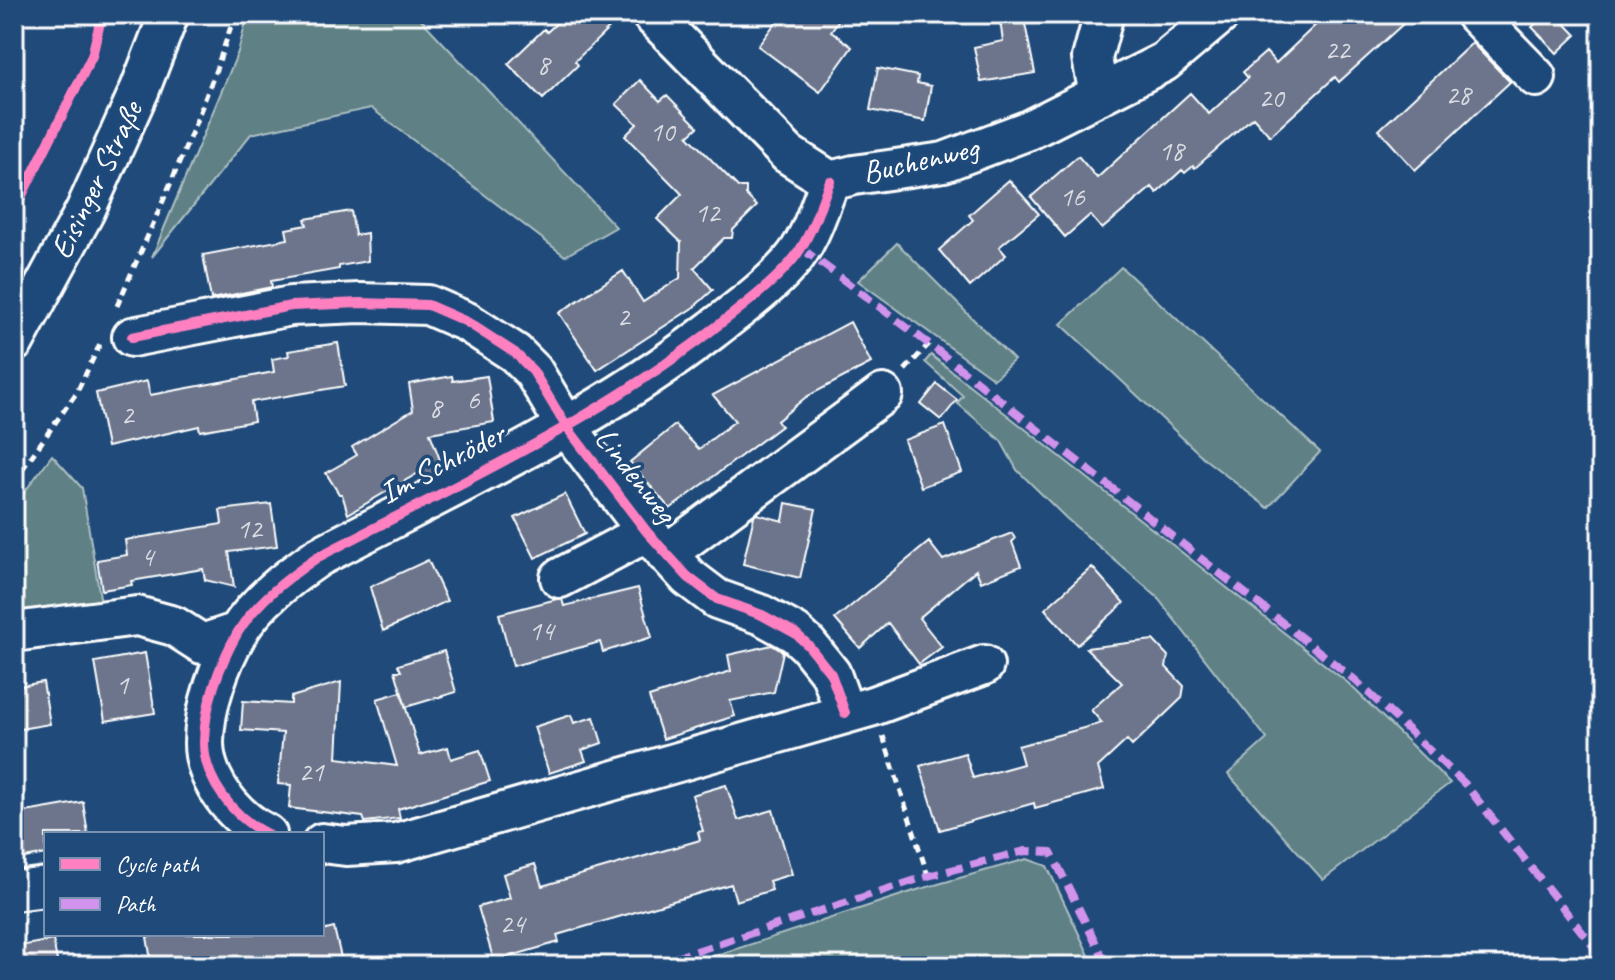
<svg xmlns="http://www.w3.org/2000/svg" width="1615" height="980" font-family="Caveat,sans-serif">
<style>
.green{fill:#5e8085;stroke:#aec0c2;stroke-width:2}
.building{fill:#6c758b;stroke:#fff;stroke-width:2}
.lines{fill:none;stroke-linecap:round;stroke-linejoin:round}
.minor-casing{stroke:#fff;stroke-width:44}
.path{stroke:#fff;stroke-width:5;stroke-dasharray:8 6;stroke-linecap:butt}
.minor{stroke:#1f4a7a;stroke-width:38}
.quiet{stroke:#d193ec;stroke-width:8;stroke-dasharray:16 8;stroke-linecap:butt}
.cycleway-casing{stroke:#1f4a7a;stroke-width:15}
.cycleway{stroke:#ff80c0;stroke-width:10}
.labels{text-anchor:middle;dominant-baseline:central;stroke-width:7;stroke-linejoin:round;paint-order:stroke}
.number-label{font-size:28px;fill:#dadce2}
.street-label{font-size:32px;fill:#fff;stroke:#1f4a7a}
</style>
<rect width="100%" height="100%" fill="#1f4a7a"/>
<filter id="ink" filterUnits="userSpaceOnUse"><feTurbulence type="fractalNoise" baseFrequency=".0125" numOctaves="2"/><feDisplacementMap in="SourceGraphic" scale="16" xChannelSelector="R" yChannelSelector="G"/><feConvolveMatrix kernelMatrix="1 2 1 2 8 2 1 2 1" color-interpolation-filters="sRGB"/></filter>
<g filter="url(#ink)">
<path class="green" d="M248 14H416L616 227 565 256 371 108 251 134 152 257 238 52Z
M897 243 1014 360 994 379 858 281Z
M1121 267 1320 452 1268 508 1206 460 1061 324Z
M931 355 1348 683 1450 783 1323 880 1228 774 1267 739 1156 596 1066 518 1017 470 1001 441 957 403 963 396 925 362Z
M52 455 82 488 101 603 14 619V506Z
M1027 859 1047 866 1094 966H684L917 890Z"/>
<path class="building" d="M566 14H624L575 61 578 65 543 99 508 64 544 29 547 32Z
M782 14H843L831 31 852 47 820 92 758 46Z
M999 14H1023L1035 73 981 82 974 47 1003 41Z
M1327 14H1414L1339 82 1335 77 1270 136 1253 117 1195 168 1193 166 1185 173 1182 170 1157 193 1152 187 1102 229 1090 215 1065 237 1031 197 1078 156 1097 178 1190 93 1209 114 1248 78 1243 72 1266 52 1276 63Z
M1546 14H1556L1576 35 1557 53 1532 27Z
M1472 43 1510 82 1415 170 1379 130Z
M878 68 918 76 917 83 931 86 925 121 870 110Z
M640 80 660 101 667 95 698 127 688 136 738 187H746V195L757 206 733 230 732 238H724L694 268 713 290 694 307 597 370 559 313 623 271 643 302 680 278 681 242 657 219 682 194 625 136 637 124 616 104Z
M1009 180 1039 214 999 247 1006 255 970 287 939 250 973 220 969 215Z
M351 211 355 235 367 233 368 261 339 266V269L271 281 272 287 211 299 203 255 288 239 286 229 307 225 305 219Z
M850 322 871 363 806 397 777 421 781 426 670 509 630 462 675 425 699 449 735 421 713 395Z
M338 343 345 386 251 402 254 421 200 431 199 426 107 447 96 393 147 381 150 395 274 372 272 359 289 356 288 351Z
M452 376 453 381 487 376 494 422 430 433 443 468 422 479 420 472 348 514 342 494H339L326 473 357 455 352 447 413 410 409 384Z
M937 384 957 400 941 420 921 404Z
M945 425 962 472 921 487 904 440Z
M565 494 585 534 535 558 515 518Z
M786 503 816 509 800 578 743 564 754 516 757 514 783 521Z
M271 504 277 546 229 552 234 587 205 580 203 569 131 581 132 585 102 590 97 560 127 555 125 540 222 524 220 510Z
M1012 533 1015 539 1012 542 1021 566 981 582 976 570 919 618 942 647 919 664 888 623 860 648 835 619 929 542 943 560Z
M428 560 447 601 383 631 370 587Z
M1092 567 1124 603 1077 645 1045 609Z
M638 588 652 637 603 652 600 642 513 666 499 614 557 599H562L564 606Z
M1153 640 1168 656 1166 667 1184 686 1182 698 1132 746 1127 740 1098 767 1104 789 1035 808 1034 803 940 830 920 766 965 753 973 778 1023 764 1018 746 1102 723 1091 710 1122 683 1086 648Z
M772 645 783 652 774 692 730 701 735 716 663 739 649 697 731 671 728 655Z
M444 651 456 692 406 707 395 671H401L398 665Z
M145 653 155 713 105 721 95 662Z
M43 682 50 724 14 730V687Z
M341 682 337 758 397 766 377 699 401 692 420 755 448 747 451 759 480 750 490 781 398 809 400 818 365 822 363 817 289 808 291 785 278 784 283 733 241 730 243 701 291 704V697Z
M571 715 574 723 594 717 602 743 582 750 586 761 549 773 534 727Z
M726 785 738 820 773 810 792 874 769 881 772 890 736 901 731 884 557 935 559 942 494 961 478 907 510 898 503 874 535 864 542 886 700 840 698 832 703 831 692 795Z
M83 802 88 834H46V854L14 860V814Z
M334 928 343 966H152L147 937 164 934H322V931Z
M53 940 58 966H14V947Z"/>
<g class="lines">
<defs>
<path id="minor" d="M651 14 788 154 830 181 854 175 944 162 1029 130 1164 62 1221 14
M1475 14 1536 77
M1099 95 1092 58 1104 14
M132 337 291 306 360 303 428 305 467 322 515 353 533 371 566 426 647 532 688 577 717 599 762 615 795 633 808 645 831 674 845 713
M14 342 85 211 140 89 169 14
M666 554 883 394
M560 578 647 532
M14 632 137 616 174 626 202 644 238 632
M267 834C234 818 204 780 204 743 204 706 220 663 238 632 257 601 289 577 318 557 452 487 592 423 712 330 739 309 768 288 790 263 810 241 819 208 830 181
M322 843 346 846 396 843 873 706 984 665
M14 891 46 887"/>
</defs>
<use href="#minor" class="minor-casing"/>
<path class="path" d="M117 306C159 210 203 114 235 14
M905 370 929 344
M14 481 77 392 100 344
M883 736 928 876"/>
<use href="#minor" class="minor"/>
<path class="quiet" d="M801 248 929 344 1355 680 1465 784 1601 956
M650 966 928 876 1025 851 1051 852 1107 966"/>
<defs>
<path id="cycleway" d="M14 211 92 56 102 14
M132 337 291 306 360 303 428 305 467 322 515 353 533 371 566 426 647 532 688 577 717 599 762 615 795 633 808 645 831 674 845 713
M267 834C234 818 204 780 204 743 204 706 220 663 238 632 257 601 289 577 318 557 452 487 592 423 712 330 739 309 768 288 790 263 810 241 819 208 830 181"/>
</defs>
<use href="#cycleway" class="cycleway-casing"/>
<use href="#cycleway" class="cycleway"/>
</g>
</g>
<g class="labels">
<g class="number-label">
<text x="1337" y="49">22</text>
<text x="543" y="64">8</text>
<text x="1458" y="94">28</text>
<text x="1271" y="97">20</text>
<text x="662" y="131">10</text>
<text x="1171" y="150">18</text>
<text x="1072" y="196">16</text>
<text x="707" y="212">12</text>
<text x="623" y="316">2</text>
<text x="473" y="399">6</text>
<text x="435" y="407">8</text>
<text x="127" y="414">2</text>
<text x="249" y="528">12</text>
<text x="147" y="556">4</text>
<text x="541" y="630">14</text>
<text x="122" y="684">1</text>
<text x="311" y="771">21</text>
<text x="512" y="923">24</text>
</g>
<g class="street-label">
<text transform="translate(920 160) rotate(-13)">Buchenweg</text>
<text transform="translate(96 180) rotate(-64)">Eisinger Straße</text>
<text transform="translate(442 463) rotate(-28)">Im Schröder</text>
<text transform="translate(636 475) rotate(52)">Lindenweg</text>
</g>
</g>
<rect width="1615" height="980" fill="none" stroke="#1f4a7a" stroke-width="48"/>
<rect x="24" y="24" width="1567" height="932" fill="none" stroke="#fff" stroke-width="3" filter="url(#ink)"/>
<rect x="44" y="832" width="280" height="104" fill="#1f4a7a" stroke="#7992af" stroke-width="2"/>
<rect x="60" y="858" width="40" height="12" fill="#ff80c0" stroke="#7992af" stroke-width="2"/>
<text x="116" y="872" font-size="24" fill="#ffffff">Cycle path</text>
<rect x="60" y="898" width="40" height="12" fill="#d193ec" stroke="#7992af" stroke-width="2"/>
<text x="116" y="912" font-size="24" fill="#ffffff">Path</text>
</svg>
